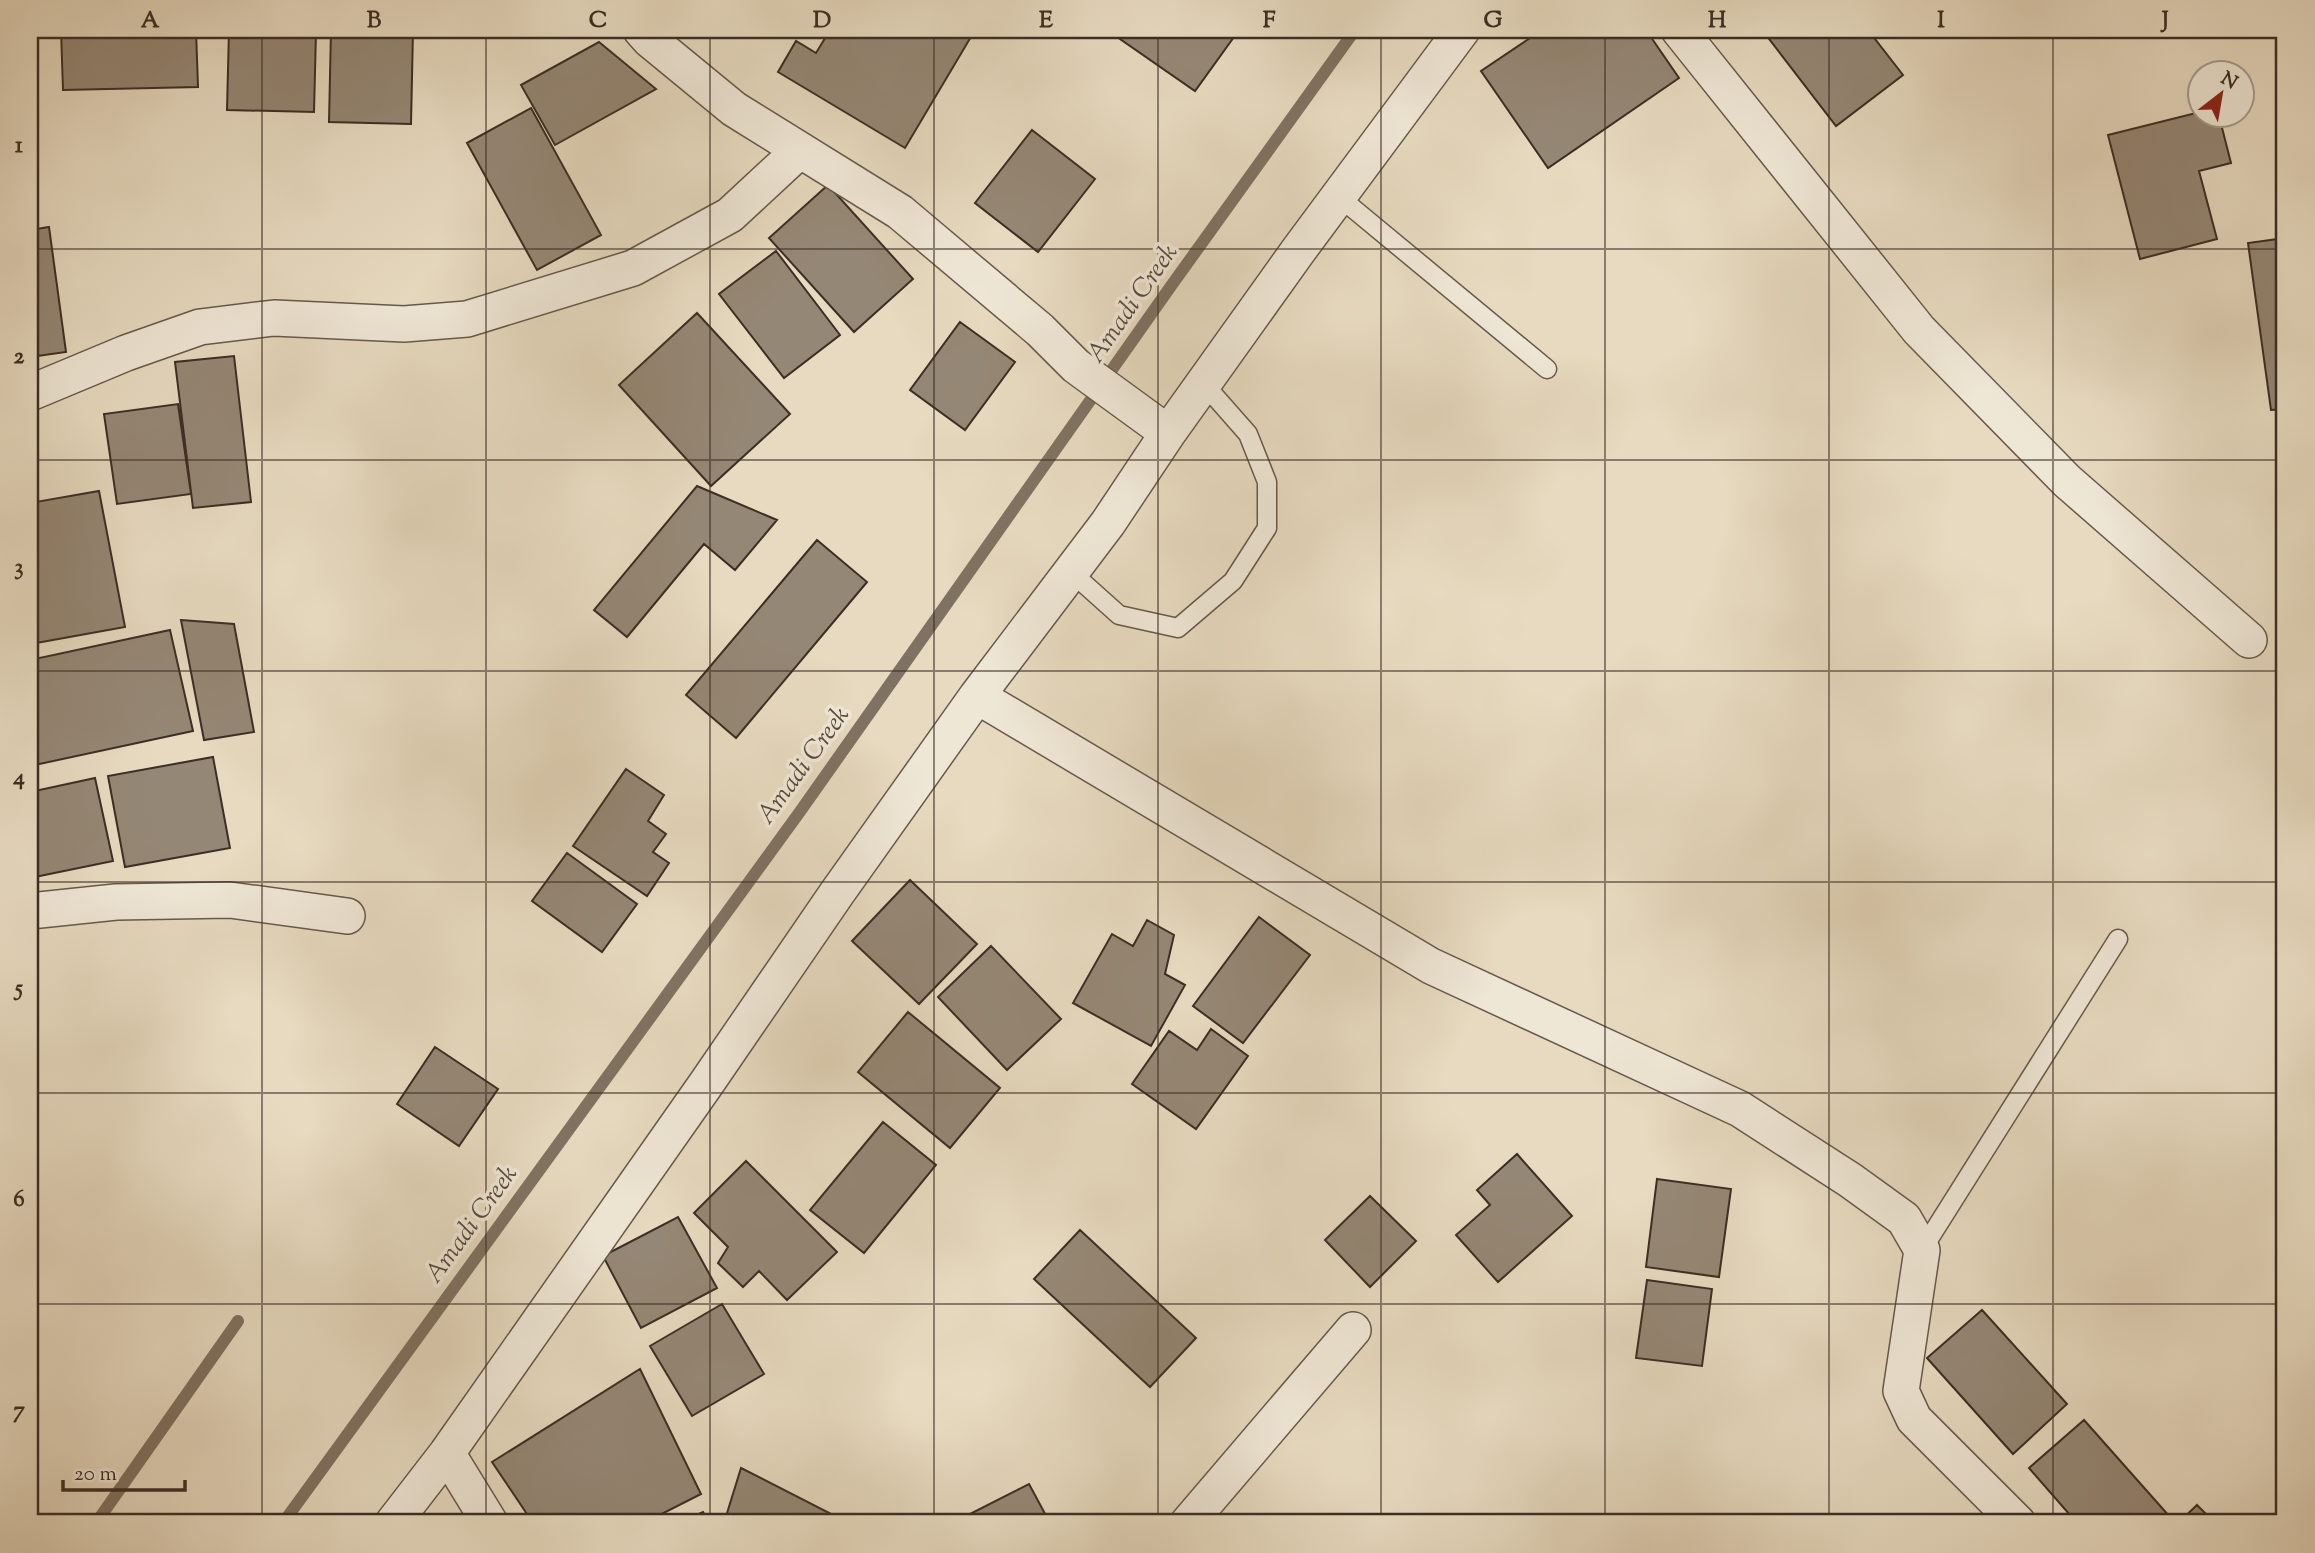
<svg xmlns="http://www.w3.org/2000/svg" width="2315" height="1553" font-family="'Sorts Mill Goudy',serif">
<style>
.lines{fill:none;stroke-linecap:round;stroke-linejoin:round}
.stream{stroke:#807262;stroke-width:12}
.building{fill:#958775;stroke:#3c2e24;stroke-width:2}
.lane-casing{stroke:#67594b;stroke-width:21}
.street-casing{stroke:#67594b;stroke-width:38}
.lane{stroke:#efe7d6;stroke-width:18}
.street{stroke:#efe7d6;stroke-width:35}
.grid{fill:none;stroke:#3c2e24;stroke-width:2;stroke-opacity:0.55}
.labels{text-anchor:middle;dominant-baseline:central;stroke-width:7;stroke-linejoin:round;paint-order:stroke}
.water-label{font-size:26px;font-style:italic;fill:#584a3e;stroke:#efe7d6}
.neatline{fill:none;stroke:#3c2e24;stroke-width:2.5}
.grid-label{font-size:23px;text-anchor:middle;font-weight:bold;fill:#3c2e24}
</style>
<rect width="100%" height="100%" fill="#e7dac0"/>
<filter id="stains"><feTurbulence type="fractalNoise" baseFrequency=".00286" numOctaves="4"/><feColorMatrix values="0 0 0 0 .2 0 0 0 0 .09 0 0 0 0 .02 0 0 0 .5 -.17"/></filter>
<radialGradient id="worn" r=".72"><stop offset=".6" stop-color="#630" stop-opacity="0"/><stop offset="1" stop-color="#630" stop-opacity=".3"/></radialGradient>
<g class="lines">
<path class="stream" d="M96 1523 238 1321
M283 1523 799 813 1171 286 1355 30"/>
</g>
<path class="building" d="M61 30H196L198 87 63 90Z
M229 30 316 32 314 112 227 110Z
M331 30H413L411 124 329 122Z
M830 30H975L905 148 778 72 796 41 816 53Z
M1107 30H1239L1195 91Z
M1542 30H1646L1679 78 1548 168 1481 71Z
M1765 30H1868L1903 75 1836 126 1763 31Z
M599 42 656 89 555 145 521 85Z
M531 108 601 235 537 270 467 143Z
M2200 112V116H2219L2231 163 2199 171 2217 239 2140 259 2108 135Z
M1032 130 1095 179 1038 252 975 203Z
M828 185 913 279 854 332 769 238Z
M49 227 66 352 30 357V230Z
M2285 238V409L2271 410 2248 243Z
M776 251 840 335 784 378 719 294Z
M697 313 790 414 711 486 619 385Z
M960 322 1015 362 965 430 910 390Z
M234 356 251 502 193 508 175 362Z
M178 404 191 494 117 504 104 414Z
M697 486 777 520 735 570 704 544 627 637 594 610Z
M99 491 125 627 36 643 30 611V503Z
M817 540 867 582 736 738 686 695Z
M181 620 234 624 254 732 204 740Z
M170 630 193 731 30 766V660Z
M213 757 230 848 125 867 108 776Z
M626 769 664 795 648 821 666 834 653 852 669 863 647 896 573 846Z
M95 778 113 861 30 878V792Z
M567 853 637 904 602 952 532 901Z
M910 880 977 944 919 1004 852 941Z
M1259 917 1310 955 1243 1043 1193 1006Z
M1147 920 1174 935 1165 974 1185 985 1151 1046 1073 1003 1112 934 1133 946Z
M991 946 1061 1019 1007 1070 938 997Z
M908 1012 1000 1088 950 1148 858 1072Z
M1211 1029 1248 1056 1196 1129 1132 1084 1169 1031 1197 1050Z
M435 1047 498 1089 459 1146 397 1104Z
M883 1122 936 1165 864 1253 810 1210Z
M1517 1154 1572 1216 1498 1282 1456 1235 1490 1205 1477 1190Z
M746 1161 837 1252 787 1300 759 1271 743 1287 718 1263 728 1247 694 1213Z
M1657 1179 1731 1189 1719 1277 1646 1267Z
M1370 1196 1416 1241 1370 1287 1325 1240Z
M678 1217 717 1288 641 1328 603 1256Z
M1080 1230 1196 1338 1150 1387 1034 1279Z
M1647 1280 1712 1289 1702 1366 1636 1358Z
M722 1304 764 1374 692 1416 650 1346Z
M1982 1310 2067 1404 2013 1454 1927 1358Z
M640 1369 701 1494 644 1523H533L492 1462Z
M2084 1420 2170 1517 2163 1523H2077L2029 1468Z
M741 1468 839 1518 837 1523H724Z
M1029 1484 1050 1523H969L966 1516Z
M2197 1505 2215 1523H2178Z
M703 1512 709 1523H678Z"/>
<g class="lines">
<defs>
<path id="lane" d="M1338 196 1547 369
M1071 572 1119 615 1178 628 1233 581 1267 528V482L1248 434 1204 384
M1922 1250 2118 939"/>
<path id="street" d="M641 30 650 40 734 109 900 212 1040 330 1076 366 1168 433
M1679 30 1919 330 2067 481 2249 640
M30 393 126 353 200 327 274 318 404 324 467 319 633 268 730 215 799 151
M977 696 1431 966 1740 1109 1850 1180 1904 1219 1922 1250 1901 1391 1914 1419 2018 1523
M30 911 116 902 230 900 347 916
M447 1453 490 1523
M393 1523 447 1453 706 1084 837 893 977 696 1108 523 1168 433 1298 251 1462 30
M1188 1523 1353 1330"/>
</defs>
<use href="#lane" class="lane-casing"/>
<use href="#street" class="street-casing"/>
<use href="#lane" class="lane"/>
<use href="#street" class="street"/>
</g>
<path class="grid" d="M262 30V1523M486 30V1523M710 30V1523M934 30V1523M1158 30V1523M1381 30V1523M1605 30V1523M1829 30V1523M2053 30V1523M30 249H2285M30 460H2285M30 671H2285M30 882H2285M30 1093H2285M30 1304H2285"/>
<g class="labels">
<g class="water-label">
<text transform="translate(1133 304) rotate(-55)">Amadi Creek</text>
<text transform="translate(804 766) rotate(-54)">Amadi Creek</text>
<text transform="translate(472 1225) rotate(-54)">Amadi Creek</text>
</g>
</g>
<rect width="2315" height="1553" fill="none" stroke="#e7dac0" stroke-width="77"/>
<g transform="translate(2221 94) rotate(31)"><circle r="33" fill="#efe7d6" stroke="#a79d8f" stroke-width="2"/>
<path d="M0-5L12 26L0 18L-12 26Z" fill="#8f2418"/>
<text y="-10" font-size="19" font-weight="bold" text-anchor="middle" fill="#3c2e24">N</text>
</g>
<path d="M63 1480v10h122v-10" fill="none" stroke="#3c2e24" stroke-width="3.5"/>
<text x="74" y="1480" font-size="21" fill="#3c2e24" stroke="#efe7d6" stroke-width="5" paint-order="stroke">20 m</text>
<rect x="38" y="38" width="2238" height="1476" class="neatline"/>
<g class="grid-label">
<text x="150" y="27">A</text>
<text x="374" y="27">B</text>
<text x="598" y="27">C</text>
<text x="822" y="27">D</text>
<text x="1046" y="27">E</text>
<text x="1269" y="27">F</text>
<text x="1493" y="27">G</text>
<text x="1717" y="27">H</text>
<text x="1941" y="27">I</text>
<text x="2165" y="27">J</text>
<text x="19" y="152">1</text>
<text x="19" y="363">2</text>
<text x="19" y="574">3</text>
<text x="19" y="784">4</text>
<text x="19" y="995">5</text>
<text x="19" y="1206">6</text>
<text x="19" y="1417">7</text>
</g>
<rect width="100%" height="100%" filter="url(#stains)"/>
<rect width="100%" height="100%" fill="url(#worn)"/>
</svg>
